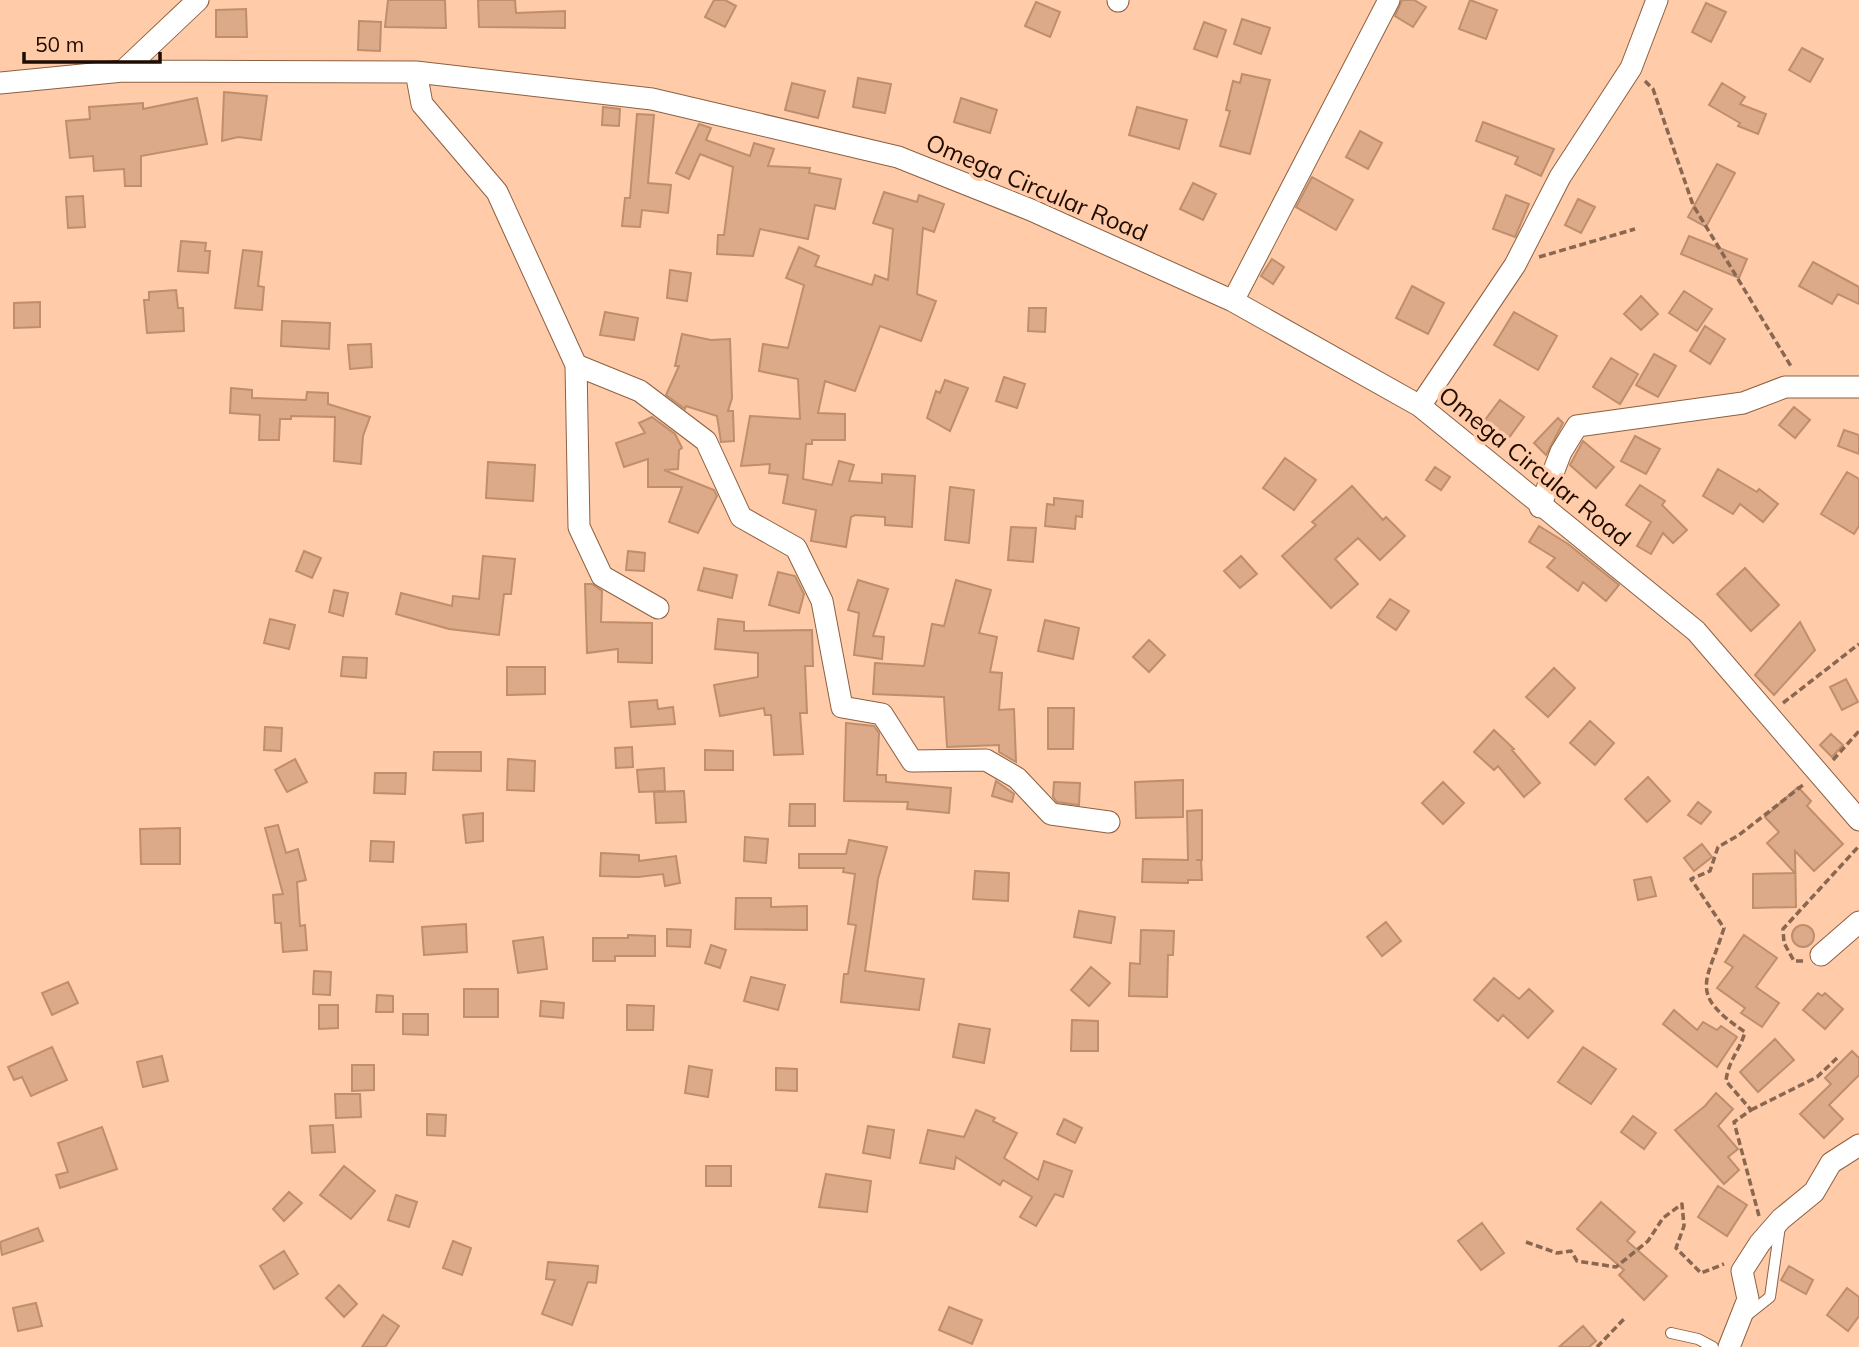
<svg xmlns="http://www.w3.org/2000/svg" width="1859" height="1347" font-family="Mulish,sans-serif">
<style>
.building{fill:#dcaa88;stroke:#be8e6d;stroke-width:2}
.lines{fill:none;stroke-linecap:round;stroke-linejoin:round}
.lane-casing{stroke:#8d6040;stroke-width:12}
.street-casing{stroke:#8d6040;stroke-width:23}
.path{stroke:#896751;stroke-width:3.5;stroke-dasharray:7 3.5;stroke-linecap:butt}
.lane{stroke:#fff;stroke-width:10}
.street{stroke:#fff;stroke-width:21}
.labels{text-anchor:middle;dominant-baseline:central;stroke-width:7;stroke-linejoin:round;paint-order:stroke}
.street-label{font-size:24px;fill:#1e0c02;stroke:#ffcba8}
</style>
<rect width="100%" height="100%" fill="#ffcba8"/>
<path class="building" d="M388 0H445L446 28 385 27Z
M478 0H515L516 13 565 11V28L479 27Z
M714 0H725L736 6 725 27 705 17Z
M1402 0H1414L1426 7 1413 27 1395 16Z
M1470 0 1497 10 1486 39 1459 29Z
M1036 2 1060 12 1050 37 1025 26Z
M1706 3 1726 12 1711 42 1692 32Z
M246 9 247 37H216V10Z
M1242 19 1270 28 1261 54 1234 44Z
M359 21 381 22 380 51 358 50Z
M1204 22 1226 30 1217 57 1194 49Z
M1802 48 1823 59 1810 82 1789 70Z
M1242 74 1270 80 1250 154 1220 146 1230 111 1226 110 1233 81 1240 83Z
M858 78 891 84 885 113 853 107Z
M792 83 825 91 818 118 785 110Z
M1722 83 1745 97 1740 104 1766 114 1758 134 1738 126 1740 123 1709 105Z
M224 92 267 96 261 140 238 137 222 141Z
M197 98 207 144 141 156V186H125L124 169 94 171 93 156 70 158 66 121 90 119 89 107 143 103V109Z
M961 98 997 110 990 133 954 122Z
M603 107 620 109 619 126 602 125Z
M1137 107 1187 120 1179 149 1129 135Z
M637 114 654 115 648 183 671 185 668 213 642 210 640 227 622 226 625 198H630Z
M1483 122 1554 149 1541 176 1515 164 1518 157 1476 141Z
M699 124 711 128 706 140 750 156 754 143 774 149 768 166 810 168 809 173 841 179 835 209 815 205 808 239 760 229 753 256 717 254 718 235H724L733 167 700 154 689 179 676 173Z
M1360 131 1382 143 1368 169 1346 157Z
M1717 164 1735 173 1706 227 1688 217Z
M1312 177 1353 200 1336 230 1296 207Z
M1193 183 1216 194 1203 220 1180 209Z
M884 192 917 202 919 195 944 204 934 232 923 228 917 294 936 301 921 341 880 326 855 391 825 381 818 413 845 414V440H812V444H806L803 479 832 485 839 461 854 465 849 481 882 483V474L915 476 912 527 885 525V517L855 515 851 517 846 547 811 541 816 510 783 503 788 475 769 473 770 464 741 466 750 416 800 419 798 379 759 371 763 344 788 348 804 285 786 278 799 247 819 256 815 266 872 285 875 275 888 280 893 229 873 223Z
M1506 195 1529 204 1515 237 1493 229Z
M83 196 85 227 68 228 66 197Z
M1578 199 1595 207 1581 233 1565 225Z
M1689 236 1747 259 1739 278 1681 254Z
M181 241 206 243 205 251H210L208 273 178 271Z
M243 250 262 252 258 286 264 287 262 310 235 308Z
M1272 259 1284 267 1273 284 1261 276Z
M1813 262 1859 287V304L1838 294 1832 304 1799 286Z
M670 270 691 273 687 301 667 298Z
M1412 286 1444 303 1428 334 1396 318Z
M176 290 178 308H183L184 331 147 333 144 300H149V292Z
M1684 291 1712 309 1697 331 1669 313Z
M1641 296 1658 314 1641 330 1624 314Z
M40 302V327L14 328V303Z
M1029 308H1046L1045 332 1028 331Z
M605 312 638 318 634 340 600 335Z
M1514 312 1557 336 1538 370 1494 345Z
M282 321 330 323 329 349 281 346Z
M1705 326 1725 339 1710 364 1690 351Z
M682 334 711 340 730 339 732 398 728 411H733L734 441 721 442 717 416 686 406 685 409 666 395 679 366H675Z
M371 344 372 367 350 369 348 345Z
M1654 354 1676 366 1658 397 1636 385Z
M1611 358 1638 374 1620 404 1593 387Z
M1004 377 1025 384 1017 408 996 401Z
M945 380 968 388 950 431 927 418 936 391 940 393Z
M231 388 252 390V398L306 400 307 392 328 393V404L370 417 363 436 361 464 334 461 335 417 291 416V419H280L279 440H259L260 415 230 413Z
M1500 400 1524 417 1503 446 1479 428Z
M1794 407 1810 420 1795 438 1779 425Z
M652 417 675 434 682 448 679 450 678 469 664 470 714 490 717 496 698 533 669 522 682 487H648V459L624 467 616 443 645 433 639 423Z
M1558 418 1563 423 1546 455 1534 443Z
M1844 430 1859 435V454L1838 446Z
M1635 436 1660 449 1646 474 1621 461Z
M1583 441 1614 467 1596 488 1570 465Z
M1285 458 1316 480 1294 510 1263 488Z
M488 462 535 465 533 501 486 498Z
M1435 467 1450 477 1441 490 1426 480Z
M1718 469 1757 492 1759 489 1778 504 1763 522 1740 504 1733 514 1703 496Z
M1847 472 1859 479V526L1854 534 1821 514Z
M1640 485 1665 501 1662 505 1687 530 1673 543 1663 533 1651 554 1637 546 1651 522 1626 505Z
M1352 486 1383 520 1386 517 1405 536 1380 560 1358 538 1335 559 1358 584 1331 608 1282 556 1316 525 1312 522Z
M950 487 974 490 969 543 945 540Z
M1054 498 1083 501 1082 517 1076 516 1075 529 1045 526 1047 504 1054 505Z
M1539 526 1568 544 1619 585 1606 601 1583 582 1578 591 1547 567 1555 558 1529 542Z
M1011 527 1036 528 1033 562 1008 560Z
M304 551 321 558 312 578 296 571Z
M628 551 645 553 644 571 626 570Z
M483 556 515 559 511 594H504L499 635 449 629 396 614 401 593 452 606 453 596 479 599Z
M1241 556 1257 574 1240 588 1224 571Z
M704 568 737 575 732 598 698 590Z
M1745 568 1779 605 1751 631 1717 594Z
M778 572 795 576 804 594 799 613 769 605Z
M858 580 888 589 873 636 884 637 882 659 854 655 859 613 848 610Z
M956 580 991 590 979 633 997 637 990 672 1002 673 999 710 1014 709 1016 762 999 752V745L947 747 944 697 873 694 875 663 924 666 932 624 944 626Z
M585 584H592L602 591 601 622 652 623V663L618 662V649L587 653Z
M334 590 348 593 343 616 329 612Z
M1390 599 1409 611 1396 630 1377 617Z
M270 619 295 625 289 649 264 643Z
M718 619 744 622V631L812 630 813 666H805L807 713H800L803 754 774 755 771 715H765L764 708 720 716 714 685 758 677V653L715 649Z
M1045 620 1079 628 1073 659 1038 651Z
M1800 622 1815 650 1774 695 1755 675Z
M1149 640 1165 655 1149 672 1133 657Z
M343 657 367 658 366 678 341 676Z
M507 667H545V694L507 695Z
M1554 668 1575 688 1548 717 1526 697Z
M1846 679 1858 702 1842 710 1830 687Z
M657 700 658 709 673 707 675 724 631 727 629 702Z
M1048 708H1074L1073 749H1048Z
M1590 721 1614 743 1595 765 1570 743Z
M846 723 874 726 879 733 877 775H886V782L951 788 949 813 907 809 908 802 844 801Z
M265 727 282 728 281 751 264 750Z
M1494 730 1514 749 1512 750 1540 783 1524 797 1498 766 1494 770 1474 752Z
M1831 734 1843 745 1832 757 1820 745Z
M632 747 633 767 616 768 615 748Z
M705 750 733 751V770H705Z
M434 752H481V771L433 770Z
M295 759 307 782 287 792 275 770Z
M508 759 535 761 534 791 507 790Z
M664 768 665 791 639 792 637 770Z
M375 773H406L405 794 374 793Z
M1648 777 1670 801 1647 822 1625 799Z
M1183 780V817L1136 818 1135 782Z
M996 781 1014 794 1012 802 992 796Z
M1054 782 1080 783 1079 805 1057 802 1053 797Z
M1443 782 1464 803 1443 824 1422 803Z
M1798 787 1811 801 1807 806 1843 844 1814 871 1795 851 1796 907 1753 908V874L1795 873 1767 843 1779 832 1765 817Z
M684 791 686 822 656 823 654 792Z
M1698 802 1711 812 1701 824 1688 815Z
M790 804H815V826H789Z
M1202 810V860H1196H1201L1202 880H1188V883L1142 882 1143 859 1188 860 1187 811Z
M483 813V841L466 843 463 815Z
M278 825 286 853 298 849 306 880 297 882 300 926 305 925 307 950 283 952 281 923H275L273 895 283 894 265 828Z
M180 828V864H141L140 829Z
M745 837 768 839 766 863 744 861Z
M849 840 887 847 878 879 865 971 924 979 919 1010 841 1002 844 974H848L856 925 848 924 855 874 843 872 844 868H799V854H846Z
M371 841 394 842 393 862 370 861Z
M1702 844 1712 857 1694 871 1684 858Z
M601 853 639 855V861L676 856 680 883 665 886 663 874 638 877 600 876Z
M975 871 1009 873 1008 901 973 899Z
M1651 877 1656 896 1638 900 1634 880Z
M736 898H771V907L807 906V930L735 929Z
M1079 911 1115 917 1111 943 1074 937Z
M1386 922 1401 941 1382 956 1367 937Z
M466 924 467 952 424 955 422 927Z
M1792 936a11 11 0 1 1 22 0a11 11 0 1 1-22 0Z
M667 929 691 930 690 947 667 946Z
M1141 930 1174 931 1173 955H1168L1167 997 1129 996 1130 963 1140 964Z
M628 935 655 936V956H615V961H593V938H628Z
M1744 935 1777 958 1756 987 1779 1003 1762 1027 1741 1013 1745 1008 1717 988 1733 967 1725 962Z
M543 937 547 969 518 973 513 941Z
M711 945 726 950 720 968 705 963Z
M1091 967 1110 983 1089 1006 1071 990Z
M314 971 331 972 330 995 313 994Z
M751 977 785 985 778 1010 744 1001Z
M1494 978 1519 999 1529 989 1553 1011 1528 1038 1503 1015 1498 1021 1474 1000Z
M68 982 78 1003 52 1015 42 993Z
M464 989H498V1017H464Z
M1818 993 1822 996 1825 993 1843 1009 1825 1029 1803 1010Z
M377 995 393 996V1012H376Z
M541 1001 564 1003 563 1018 540 1016Z
M319 1005H338V1028L319 1029Z
M627 1005 654 1006 653 1030H627Z
M1674 1010 1697 1030 1703 1022 1717 1030 1721 1026 1737 1037 1717 1067 1663 1024Z
M403 1014H428V1035L403 1034Z
M1072 1020 1098 1021V1051H1071Z
M959 1024 990 1029 984 1063 953 1057Z
M1775 1039 1794 1060 1758 1092 1740 1072Z
M52 1047 67 1080 31 1096 22 1077 14 1080 8 1067Z
M1583 1047 1616 1069 1591 1104 1558 1082Z
M1852 1051 1859 1058V1075L1829 1105 1843 1119 1824 1138 1800 1114 1831 1084 1825 1078Z
M162 1056 168 1081 143 1087 137 1062Z
M352 1065H374V1090L352 1091Z
M689 1066 712 1070 708 1097 685 1093Z
M776 1068 797 1069V1091L776 1090Z
M1716 1093 1733 1109 1718 1126 1738 1149 1728 1157 1739 1170 1724 1184 1675 1130 1705 1106Z
M335 1094H360L361 1117 336 1118Z
M976 1110 995 1118 993 1121 1017 1133 1004 1158 1038 1180 1044 1161 1072 1171 1063 1197 1055 1194 1036 1226 1020 1217 1032 1197 1003 1180 1000 1185 956 1157 954 1169 920 1163 928 1130 964 1137Z
M427 1114 446 1115 445 1136 427 1135Z
M1633 1116 1656 1133 1644 1149 1621 1132Z
M1064 1119 1082 1128 1075 1143 1057 1134Z
M333 1125 335 1152 312 1153 310 1126Z
M868 1126 894 1130 890 1158 863 1153Z
M102 1127 117 1169 60 1188 56 1175 68 1172 58 1143Z
M344 1166 375 1191 351 1219 320 1195Z
M706 1166H731V1186H706Z
M826 1174 871 1181 867 1212 819 1207Z
M1718 1186 1747 1205 1727 1236 1698 1217Z
M289 1192 302 1203 284 1221 273 1209Z
M396 1195 417 1202 409 1227 388 1220Z
M1601 1202 1635 1232 1627 1241 1667 1276 1644 1300 1619 1275 1624 1270 1577 1229Z
M1482 1223 1504 1253 1481 1270 1458 1241Z
M38 1228 43 1241 2 1255 0 1242Z
M453 1241 471 1248 462 1275 443 1268Z
M284 1251 298 1274 274 1289 260 1266Z
M548 1262 598 1266 596 1283 588 1282 572 1325 542 1314 555 1280 546 1279Z
M1789 1266 1813 1280 1806 1294 1781 1280Z
M339 1285 357 1304 344 1317 326 1298Z
M1847 1288 1859 1297V1316L1848 1331 1827 1315Z
M36 1303 42 1326 18 1331 13 1308Z
M949 1307 982 1320 972 1344 939 1330Z
M383 1315 399 1326 385 1347H362Z
M1583 1326 1596 1341 1589 1347H1559Z"/>
<g class="lines">
<defs>
<path id="lane" d="M1746 1316 1770 1297 1780 1226
M1671 1333 1698 1339 1713 1347"/>
<path id="street" d="M1118 1V0
M123 71 198 0
M416 72 422 104 497 192 576 365 579 527 602 576 658 608
M0 83 123 71 416 72 652 99 898 157 1031 210 1233 301 1420 406 1696 631 1859 820
M1233 301 1389 0
M576 365 640 391 706 441 741 517 796 548 822 601 842 707 882 714 912 761 986 760 1017 778 1051 814 1109 822
M1420 406 1515 265 1560 177 1631 68 1657 0
M1540 507 1561 452 1577 426 1743 403 1785 387H1859
M1821 955 1859 922
M1729 1347 1748 1299 1742 1271 1760 1243 1781 1219 1814 1192 1831 1163 1859 1145"/>
</defs>
<use href="#lane" class="lane-casing"/>
<use href="#street" class="street-casing"/>
<path class="path" d="M1645 81 1653 89 1693 205 1792 368
M1539 257 1635 229
M1783 703 1859 644
M1833 760 1859 731
M1803 961H1794L1784 943 1783 929 1859 846
M1751 1110 1817 1077 1837 1058
M1759 1216 1734 1122 1751 1110 1726 1081C1728 1061 1740 1050 1745 1032 1687 993 1707 983 1724 928L1691 879 1710 871 1718 847 1739 835 1803 785
M1526 1242 1557 1253 1571 1251 1577 1261 1616 1267 1648 1241 1663 1218 1682 1204 1684 1226 1676 1248 1701 1273 1724 1264
M1597 1347 1625 1318"/>
<use href="#lane" class="lane"/>
<use href="#street" class="street"/>
</g>
<g class="labels">
<g class="street-label">
<text transform="translate(1037 187) rotate(23)">Omega Circular Road</text>
<text transform="translate(1535 466) rotate(39)">Omega Circular Road</text>
</g>
</g>
<path d="M24 52v10h136v-10" fill="none" stroke="#1e0c02" stroke-width="3.5"/>
<text x="35" y="52" font-size="21" fill="#1e0c02" stroke="#ffcba8" stroke-width="5" paint-order="stroke">50 m</text>
</svg>
